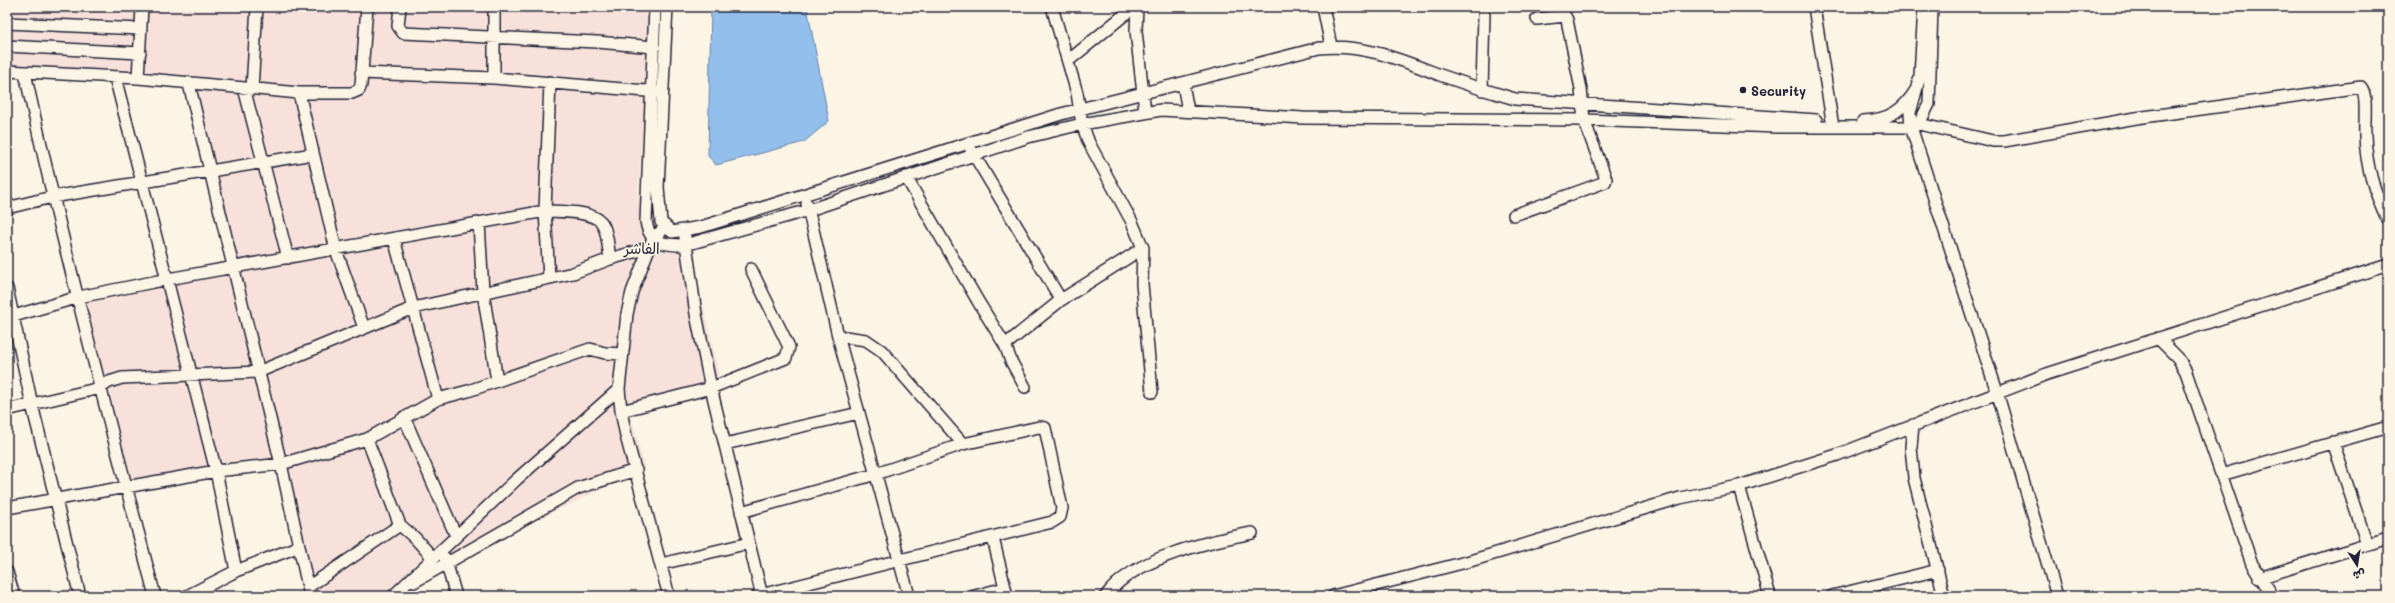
<svg xmlns="http://www.w3.org/2000/svg" width="2395" height="603" font-family="Mali,'Playpen Sans Arabic',sans-serif">
<style>
.built{fill:#f7e1da}
.water{fill:#92bfec;stroke:#6580a5}
.lines{fill:none;stroke-linecap:round;stroke-linejoin:round}
.minor-casing{stroke:#22223b;stroke-width:14}
.minor{stroke:#fcf5e5;stroke-width:11}
.poi-dot{fill:#22223b;stroke:#fcf5e5;stroke-width:1.5}
.labels{text-anchor:middle;dominant-baseline:central;stroke-width:3;stroke-linejoin:round;paint-order:stroke}
.poi-label{font-size:13px;font-weight:bold;fill:#22223b;stroke:#fcf5e5;text-anchor:start}
.quarter-label{font-size:15px;fill:#22223b;stroke:#fcf5e5}
</style>
<rect width="100%" height="100%" fill="#fcf5e5"/>
<filter id="ink" filterUnits="userSpaceOnUse"><feTurbulence type="fractalNoise" baseFrequency=".025" numOctaves="2"/><feDisplacementMap in="SourceGraphic" scale="8" xChannelSelector="R" yChannelSelector="G"/><feConvolveMatrix kernelMatrix="1 2 1 2 8 2 1 2 1" color-interpolation-filters="sRGB"/></filter>
<g filter="url(#ink)">
<path class="built" d="M7 7H652L638 194 691 250 719 375 631 416 645 469 440 565 406 596H319L285 466 132 491 80 293 230 264 184 80 7 65Z"/>
<path class="water" d="M711 7H807L829 121 804 142 716 165 708 156Z"/>
<g class="lines">
<defs>
<path id="minor" d="M400 7 398 26 403 33 597 42 654 47
M655 7 646 221C649 244 665 245 685 245L809 210 1028 137 1082 124 1161 110 1303 118 1584 120 1778 127H1911L1919 124 1929 104 1932 7
M667 7 658 187 661 222 672 232 701 227 1061 114 1319 48C1362 43 1401 60 1440 75 1465 84 1490 92 1515 99L1816 120
M1052 7 1077 93 1082 124 1089 143 1132 222 1143 248 1142 284 1152 392
M1137 7 1136 31 1145 112
M1323 7 1331 46
M1814 7 1833 127
M1924 7 1920 76 1910 113 1911 127 1997 392 2057 596
M7 23 141 29
M7 46 140 53
M1068 61 1134 7
M7 71 138 78 299 93H352L359 90 361 85 367 7
M25 73C63 248 109 422 155 596
M361 73 494 78 658 92
M115 77 216 471 236 571
M138 78 142 7
M494 78V7
M189 84 281 464 310 596
M1183 84 1188 111
M244 88 288 258
M252 89 257 7
M1482 90 1484 14
M299 93 336 250 364 328
M1863 121C1889 120 1904 110 1917 88
M1919 124 1993 141H2004L2136 118 2361 87C2368 95 2364 122 2365 135 2366 167 2374 192 2388 220
M971 150 1061 300
M906 177 979 303 1005 345 1011 361 1025 387
M807 204 838 336 909 596
M7 208 52 197 313 154
M1514 215 1605 182 1606 179 1584 120 1581 89 1567 20 1565 16 1537 19
M479 223 483 292 497 381
M665 228 653 238 632 292 627 314 619 389 621 411 626 436 669 596
M685 237 696 314 711 388 762 596
M394 239 438 399
M549 278 545 211 550 82
M7 288 32 405 80 596
M7 318 79 297 168 279 545 211C559 212 596 210 603 225 608 234 608 248 610 259
M838 336 866 340 882 351 963 444
M2158 338 2178 358 2186 372 2252 564 2273 596
M1005 345 1061 300 1143 248
M7 410 100 388 109 382 122 378 258 372 413 308 573 273 610 259 648 248
M621 411 711 388 786 358 789 347 751 269
M404 417 456 536
M1913 425 1911 447 1914 478 1944 596
M367 439 400 525
M2333 442 2367 544
M725 444 859 413
M2221 475 2388 427
M1739 486 1770 596
M7 508 216 471 281 464 367 439 438 399 468 391 590 349 605 353 622 354
M741 512 876 474 963 444 1039 427 1045 428 1062 508 1060 517 1052 522 757 596
M993 538 1007 596
M445 558 456 596
M661 564 749 543
M7 572 14 596
M2259 578 2388 538
M414 582 578 488 636 470
M308 587 400 525 415 538 433 558
M187 596 236 571 297 547
M393 596 517 479 619 389
M974 596 1005 588
M1106 596C1132 558 1210 541 1252 533
M1333 596 1470 561 1680 498 1739 486 1837 455 2047 374 2388 265
M1832 596 1938 570"/>
</defs>
<use href="#minor" class="minor-casing"/>
<use href="#minor" class="minor"/>
</g>
</g>
<circle class="poi-dot" cx="1743" cy="90" r="4"/>
<g class="labels">
<g class="poi-label">
<text x="1751" y="90">Security</text>
</g>
<g class="quarter-label">
<text x="642" y="248">الفاشر</text>
</g>
</g>
<rect width="2395" height="603" fill="none" stroke="#fcf5e5" stroke-width="24"/>
<rect x="12" y="12" width="2371" height="579" fill="none" stroke="#22223b" stroke-width="1.5" filter="url(#ink)"/>
<g transform="translate(2357 565) rotate(168)" stroke="#fcf5e5" stroke-width="3" paint-order="stroke">
<path d="M0-3L7 15L0 10L-7 15Z" fill="#22223b"/>
<text y="-6" font-size="11" font-weight="bold" text-anchor="middle" fill="#22223b">ش</text>
</g>
</svg>
